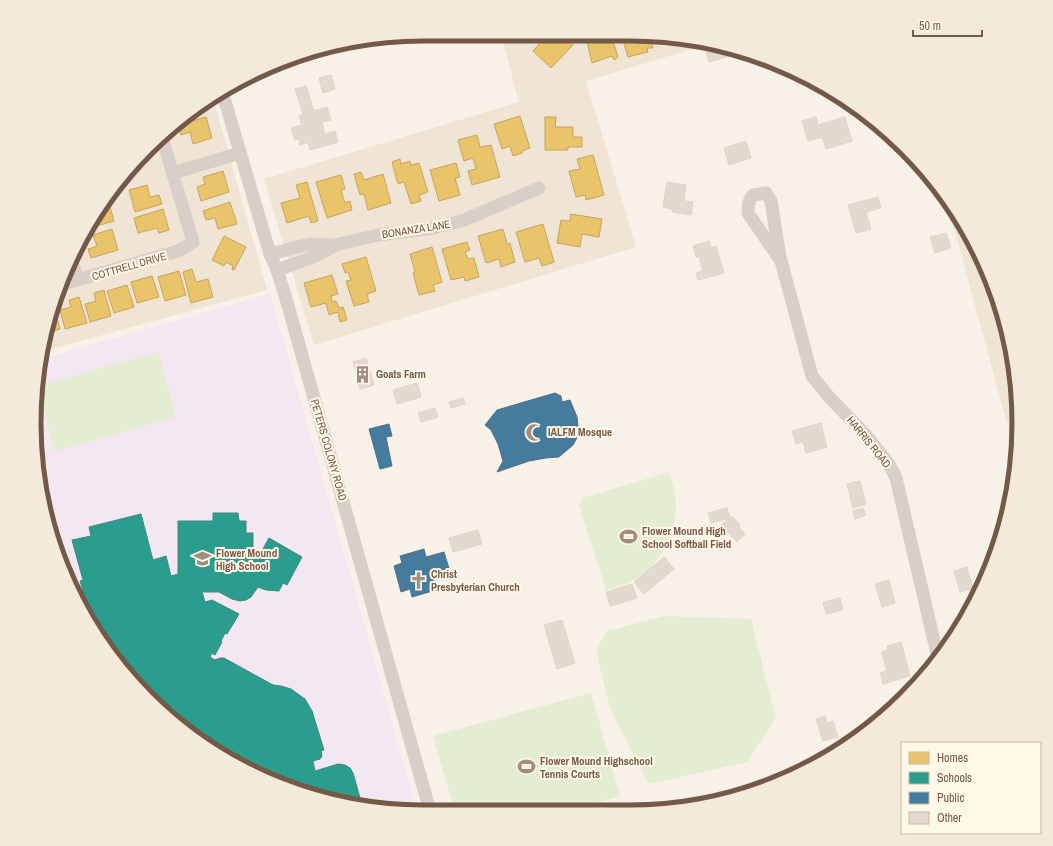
<svg xmlns="http://www.w3.org/2000/svg" width="1053" height="846" font-family="'Archivo Narrow',sans-serif">
<style>
.residential{fill:#f0e4d4}
.education{fill:#f3e7f1}
.green{fill:#e2edd2}
.homes{fill:#e9c46a;stroke:#c6a460}
.schools{fill:#2a9d8f;stroke:#40897a}
.public{fill:#457b9d;stroke:#537184}
.building{fill:#e3d9cf;stroke:#e0d4c9}
.lines{fill:none;stroke-linecap:round;stroke-linejoin:round}
.minor{stroke:#d8cfc9;stroke-width:13}
.labels{text-anchor:middle;dominant-baseline:central;stroke-width:4;stroke-linejoin:round;paint-order:stroke}
.street-label{font-size:11px;fill:#755948;stroke:#fff7e8}
.poi-label{font-size:11px;font-weight:bold;fill:#755948;stroke:#fff7e8;text-anchor:start}
.rim{fill:none;stroke:#755948;stroke-width:5}
</style>
<rect width="100%" height="100%" fill="#f7f1e7"/>
<path class="residential" d="M501 34 656 35 702 46 586 81 636 247 314 345 264 179 519 102Z
M213 98 267 290 44 351 47 322 86 228 148 148Z
M946 198 979 251 1006 322 1018 397 1016 457Z"/>
<path class="education" d="M270 294 417 811H398L323 799 251 772 186 731 115 660 74 595 47 523 34 423 42 359Z"/>
<path class="green" d="M158 352 176 417 55 451 38 392 39 386Z
M669 472C673 484 676 496 676 508 675 535 660 564 637 578 627 584 616 587 606 590L579 505 583 498Z
M665 616 751 619 776 718 747 762 649 784 610 709 596 650 607 631Z
M591 693 620 796 566 811H455L433 736Z"/>
<path class="homes" d="M548 34H554L562 44 569 38 573 45 551 68 533 51Z
M594 35H611L618 57 614 60 612 56 592 63 587 42 594 39Z
M626 35H649L653 48H647L648 52 628 57 622 37Z
M520 116 530 148 522 151V153L513 156 510 146 502 149 494 124Z
M206 117 212 138 193 144 190 132 181 135 178 125Z
M545 117H556L555 127H573V137H582V147H568V150H545Z
M477 135 480 147 491 145 500 177 472 185 468 171 476 169 473 158 464 161 458 140Z
M146 150 149 161 134 166Z
M593 155 604 195 586 200 585 195 576 197 569 171 580 169 577 159Z
M400 159 401 164 410 161 411 165 419 163 428 192 419 195 421 201 411 204 404 182 398 184 392 162Z
M456 163 460 177 455 178 460 195 439 201 430 170Z
M223 171 229 192 201 201 197 187 205 184 203 177Z
M361 172 364 180 383 174 391 203 368 210 364 194 360 195 354 174Z
M341 175 345 189 341 190 345 203 350 201 352 210 327 218 316 182Z
M307 182 318 221 311 223 309 216 287 223 281 203 300 198 296 185Z
M147 185 150 197 159 195 162 204 135 212 129 190Z
M108 200 114 221 86 229 108 201Z
M230 202 237 224 218 229 215 218 206 220 203 211Z
M163 209 169 230 159 233 157 228 138 233 134 218Z
M571 214 602 219 599 237 582 234 580 247 557 243 561 220 570 221Z
M543 224 554 262 542 266 539 258 525 262 516 232Z
M112 229 118 250 91 258 88 249 97 246 93 235Z
M503 229 507 244 510 243 515 262 501 267 499 259 486 263 478 236Z
M224 236 246 247 234 270 232 269 233 266 226 262 224 266 212 260Z
M467 242 470 250 465 252 468 259 474 258 479 277 465 281 464 277 451 280 442 249Z
M432 247 442 282 433 285 435 291 419 295 413 273 415 272 410 254Z
M366 257 376 291 367 294 369 302 354 306 346 281 351 280 348 272 345 273 342 264Z
M192 269 196 282 208 279 213 297 191 303 183 272Z
M179 271 186 295 165 301 158 277Z
M332 275 338 294 331 296 332 302 336 301 339 308 343 307 347 320 340 322 338 312 329 315 326 303 311 307 304 283Z
M152 276 159 297 137 303 131 282Z
M127 285 134 307 114 313 107 291Z
M104 290 111 316 90 322 85 304 96 301 94 293Z
M79 297 87 323 65 329 60 310 71 307 69 300Z
M54 307 60 329 46 333 47 322Z"/>
<path class="schools" d="M213 513H238L239 521H246V533H253V552L259 556 269 538 302 557 287 585 283 583 279 591 266 590 258 587 251 597 246 600 240 601 232 599 219 592H202L205 602 212 600 239 614 227 634 225 633 221 641 222 642 215 655 212 653 210 657 215 660 220 658H224L273 685 281 686 291 689 305 699 312 711 324 750 321 751 322 756 320 759 313 761 315 771 338 764 345 765 350 768 353 773 362 805 323 799 251 772 186 731 115 660 93 625 80 581 83 580 72 540 91 536 89 527 141 514 153 560 166 556 171 576 178 574V521H213Z"/>
<path class="public" d="M555 393 561 396 562 402 570 400 577 417 579 434 573 445 559 457 546 458 529 461 497 472 503 461 498 444 491 430 485 425 497 410Z
M389 424 392 436 386 437 392 466 380 469 369 429Z
M424 549 426 557 444 552 451 575 433 580 436 590 412 597 410 589 401 592 394 566 402 563 400 556Z"/>
<path class="building" d="M718 49 738 54 709 62 706 53Z
M331 75 335 89 323 93 319 78Z
M306 86 314 111 327 107 331 120 322 122 325 134 335 131 338 142 310 150 308 142 300 145 299 139 295 140 291 128 302 125 299 116 303 114 295 89Z
M816 117 818 125 845 117 852 141 826 149 822 137 808 141 802 121Z
M746 141 751 158 729 165 724 148Z
M667 182 686 185 684 201 693 202 691 215 672 212V209L663 207Z
M878 197 881 208 866 212 871 229 856 233 848 205Z
M946 233 951 248 935 253 930 237Z
M709 241 711 248 716 246 724 273 698 280 696 273 703 271 699 256 696 257 693 246Z
M366 358 374 385 360 389 353 362Z
M417 383 421 397 397 404 393 390Z
M463 398 465 404 451 408 449 402Z
M435 408 438 417 421 422 418 413Z
M821 423 827 447 806 453 803 442 796 444 792 431Z
M860 481 866 504 853 508 847 484Z
M727 508 730 518 711 523 708 513Z
M863 508 866 515 855 519 853 511Z
M732 516 740 525 739 527 745 534 737 542 721 525Z
M478 530 482 544 453 552 449 538Z
M664 557 674 569 644 594 634 582Z
M967 567 973 589 960 592 954 571Z
M889 580 895 603 882 607 875 584Z
M632 584 637 598 610 606 606 592Z
M840 598 843 610 826 614 823 602Z
M562 620 575 663 557 669 544 625Z
M901 642 910 676 883 684 880 673 887 671 882 652 888 650 887 646Z
M825 716 827 723 833 721 838 737 823 741 816 719Z"/>
<g class="lines">
<path class="minor" d="M222 91 270 254 277 270 287 302 430 811
M173 173 240 153
M270 254 310 244 335 245 378 235 428 229 462 221 539 188
M781 261 748 213C748 206 748 201 753 195L766 193 771 201 780 257 812 376 829 397 866 435 889 464 896 478 938 658
M72 263 78 280
M277 270C297 263 317 257 335 245
M63 284 178 251 193 242 162 137"/>
</g>
<defs>
<symbol id="building-bare" viewBox="-9 -9 18 18"><path d="M-4-6H4V6H1V3H-1V6H-4ZM-2.5-4.3h1.7v1.8h-1.7ZM.8-4.3h1.7v1.8H.8ZM-2.5-1h1.7V.8h-1.7ZM.8-1h1.7V.8H.8Z" fill="#a28e80" stroke="#fff7e8" stroke-width="2.5" paint-order="stroke"/></symbol>
<symbol id="mosque-bare" viewBox="-9 -9 18 18"><path d="M3.5-4.9A6 6 0 1 0 3.5 4.9A5 5 0 1 1 3.5-4.9Z" fill="#a28e80" stroke="#fff7e8" stroke-width="2.5" paint-order="stroke"/></symbol>
<symbol id="stadium-bare" viewBox="-9 -9 18 18"><path d="M0-5a6.5 5 0 1 0 0 10a6.5 5 0 1 0 0-10ZM-3.5-1.8h7v3.6h-7Z" fill="#a28e80" stroke="#fff7e8" stroke-width="2.5" paint-order="stroke"/></symbol>
<symbol id="school-bare" viewBox="-9 -9 18 18"><path d="M0-5L7-2L0 1L-7-2ZM-4 1L0 2.5L4 1V4Q0 6-4 4Z" fill="#a28e80" stroke="#fff7e8" stroke-width="2.5" paint-order="stroke"/></symbol>
<symbol id="church-bare" viewBox="-9 -9 18 18"><path d="M-1.2-6h2.4v3.5h3.3v2.4h-3.3V6h-2.4V-.1h-3.3v-2.4h3.3Z" fill="#a28e80" stroke="#fff7e8" stroke-width="2.5" paint-order="stroke"/></symbol>
</defs>
<g fill-rule="evenodd">
<use href="#building-bare" x="350" y="362" width="25" height="25"/>
<use href="#mosque-bare" x="522" y="420" width="25" height="25"/>
<use href="#stadium-bare" x="616" y="524" width="25" height="25"/>
<use href="#school-bare" x="190" y="546" width="25" height="25"/>
<use href="#church-bare" x="406" y="568" width="25" height="25"/>
<use href="#stadium-bare" x="514" y="754" width="25" height="25"/>
</g>
<g class="labels">
<g class="street-label">
<text transform="translate(416 229) rotate(-9)">BONANZA LANE</text>
<text transform="translate(129 266) rotate(-16)">COTTRELL DRIVE</text>
<text transform="translate(869 442) rotate(51)">HARRIS ROAD</text>
<text transform="translate(329 450) rotate(74)">PETERS COLONY ROAD</text>
</g>
<g class="poi-label">
<text x="376" y="374">Goats Farm</text>
<text x="548" y="432">IALFM Mosque</text>
<text x="642" y="531">Flower Mound High<tspan x="642" dy="13">School Softball Field</tspan></text>
<text x="216" y="553">Flower Mound<tspan x="216" dy="13">High School</tspan></text>
<text x="431" y="574">Christ<tspan x="431" dy="13">Presbyterian Church</tspan></text>
<text x="540" y="761">Flower Mound Highschool<tspan x="540" dy="13">Tennis Courts</tspan></text>
</g>
</g>
<path d="M0 0H1053V846H0ZM423 41H630A382 382 0 0 1 1012 423V423A382 382 0 0 1 630 805H423A382 382 0 0 1 41 423V423A382 382 0 0 1 423 41Z" fill="#f4eadb" fill-rule="evenodd"/>
<path class="rim" d="M423 41H630A382 382 0 0 1 1012 423V423A382 382 0 0 1 630 805H423A382 382 0 0 1 41 423V423A382 382 0 0 1 423 41Z"/>
<rect x="901" y="742" width="140" height="92" fill="#fff7e8" stroke="#c8b8a8"/>
<rect x="909" y="752" width="20" height="12" fill="#e9c46a" stroke="#c8b8a8"/>
<text x="937" y="762" font-size="12" fill="#755948">Homes</text>
<rect x="909" y="772" width="20" height="12" fill="#2a9d8f" stroke="#c8b8a8"/>
<text x="937" y="782" font-size="12" fill="#755948">Schools</text>
<rect x="909" y="792" width="20" height="12" fill="#457b9d" stroke="#c8b8a8"/>
<text x="937" y="802" font-size="12" fill="#755948">Public</text>
<rect x="909" y="812" width="20" height="12" fill="#e3d9cf" stroke="#c8b8a8"/>
<text x="937" y="822" font-size="12" fill="#755948">Other</text>
<path d="M913 30v6h69v-6" fill="none" stroke="#755948" stroke-width="2"/>
<text x="919" y="30" font-size="12" fill="#755948" stroke="#fff7e8" stroke-width="3" paint-order="stroke">50 m</text>
</svg>
